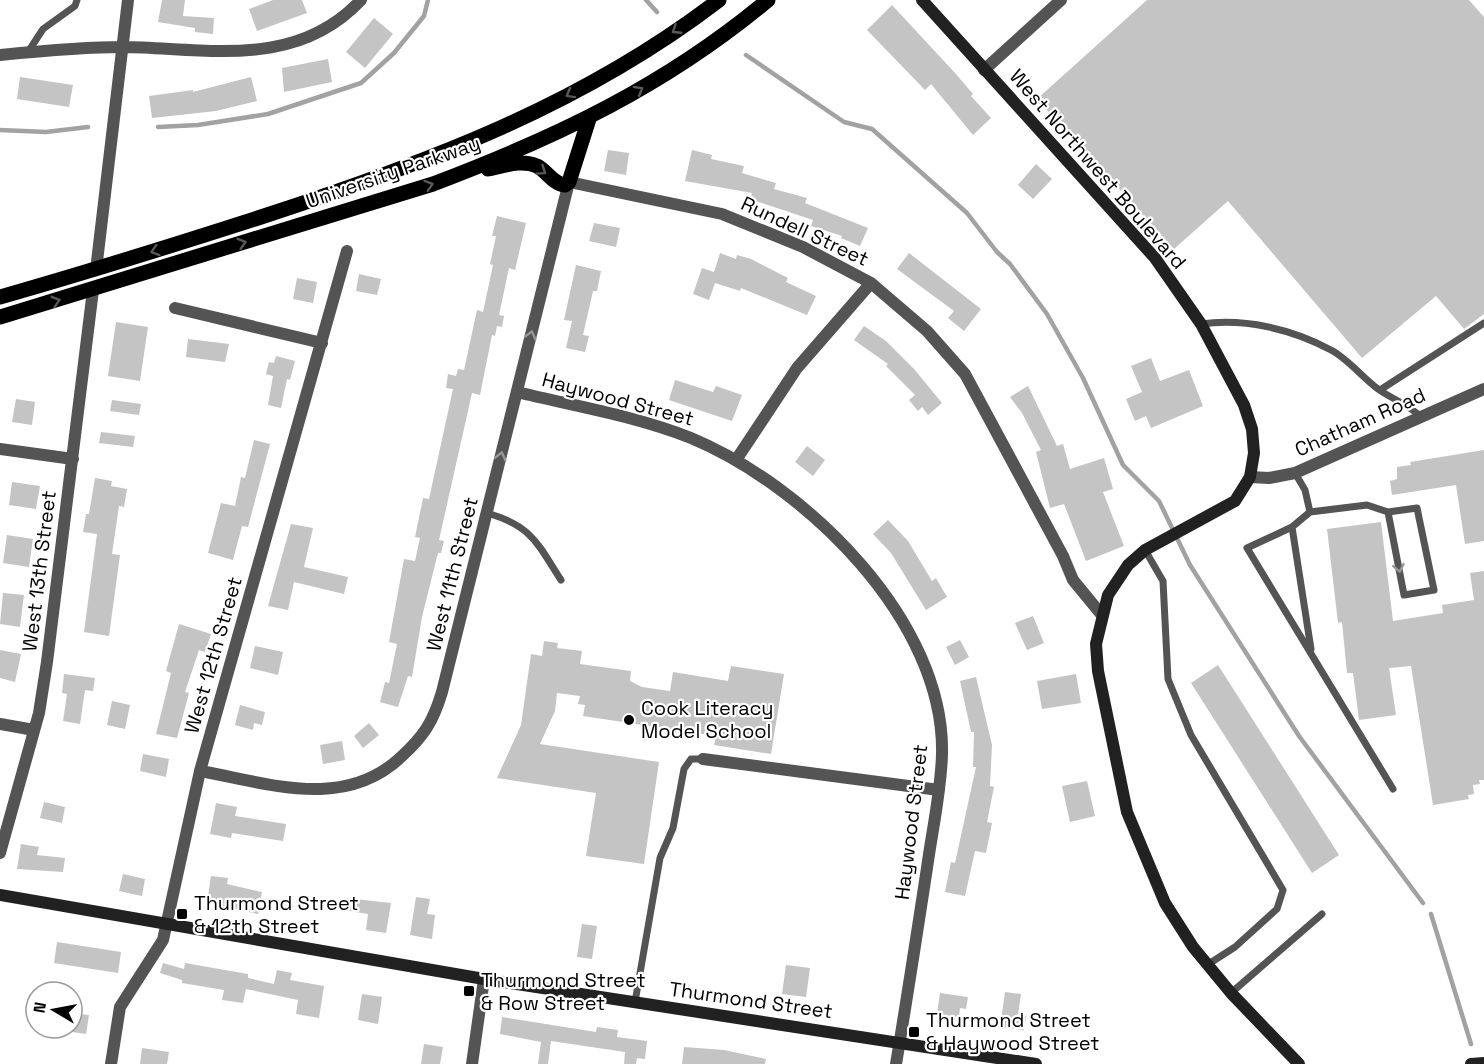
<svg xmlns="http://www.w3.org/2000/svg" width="1484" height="1064" font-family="'Space Grotesk',sans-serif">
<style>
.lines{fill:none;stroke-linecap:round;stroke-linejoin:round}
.stream{stroke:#a2a2a2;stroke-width:4.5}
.building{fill:#c4c4c4}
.lane{stroke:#545454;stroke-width:7}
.street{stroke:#545454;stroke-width:12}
.secondary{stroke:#212121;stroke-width:12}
.primary{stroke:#000;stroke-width:15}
.oneway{stroke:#595959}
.oneway2{stroke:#989898}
.poi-dot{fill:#000;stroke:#fff;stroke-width:2}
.labels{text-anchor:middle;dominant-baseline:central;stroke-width:4.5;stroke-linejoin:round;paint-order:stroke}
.street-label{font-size:20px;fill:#000;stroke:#fff}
.poi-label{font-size:20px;fill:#000;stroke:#fff;text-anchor:start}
</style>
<rect width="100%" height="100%" fill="#fff"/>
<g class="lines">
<path class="stream" d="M646 0 657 12
M746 55 844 122 872 129 967 213 997 252 1010 264 1047 314 1083 378 1123 465 1159 501 1190 565 1299 736 1423 903
M158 127 198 125 268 114 361 83 394 53 424 16 428 0
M0 130 46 132 88 127
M1431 914 1471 1044"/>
</g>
<path class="building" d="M162 0H185L183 16 214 18 213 34 195 32V28L158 22Z
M273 0H302L307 13 257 31 249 9Z
M1147 0H1469L1484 17V314L1464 329 1436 296 1362 358 1228 201 1174 249 1037 99Z
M892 5 956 74 973 94 971 96 991 118 973 135 931 84 925 90 867 30Z
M374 18 393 34 365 68 346 52Z
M328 59 332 82 284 92 282 68Z
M20 77 73 85 69 107 17 99Z
M251 77 257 101 216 111 152 118 149 96 193 90V92Z
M608 150 629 153 626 175 604 171Z
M692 150 712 155 711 159 744 166 742 173 776 183 774 189 807 198 805 203 868 228 860 246 841 238 842 236 811 226 813 220 750 199 752 193 685 181Z
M1036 164 1052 179 1033 199 1018 185Z
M497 216 526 223 515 270 509 268 499 315 504 316 502 327 497 326 495 336 492 335 480 395 472 393 439 540 444 541 441 553H438L422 617 412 677 408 676 398 707 380 702 385 682 389 683 397 644 389 642 404 559 415 561 420 538 415 537 423 498 429 499 453 389 446 388 448 374 456 376 458 369 464 370 477 310 483 312 493 265 490 264 496 236H492Z
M594 223 620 228 616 247 589 241Z
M720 253 736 259 737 255 751 259 788 278 786 282 816 296 807 315 741 288 740 291 715 283 709 300 693 294 702 268 714 272Z
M909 253 981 309 964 331 948 318 954 311 897 269Z
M576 265 601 271 597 291H593L583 335 589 336 585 352 566 348 572 321 564 320Z
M359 274 381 279 377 295 356 291Z
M297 278 317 282 313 303 293 299Z
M116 322 148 327 140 381 108 376Z
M864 326 886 341 914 369 942 403 928 415 922 407 918 411 909 400 915 395 886 366 888 364 854 340Z
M188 339 229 344 225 362 186 357Z
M276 356 295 361 290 380 287 379 281 408 268 405 273 376 266 374 269 362 274 363Z
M1151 358 1160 381 1189 370 1203 406 1151 428 1146 416 1135 421 1126 399 1142 392 1131 366Z
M675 380 713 392 716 386 742 395 732 421 669 400Z
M1028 386 1057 446 1063 444 1070 469 1104 458 1113 489 1103 492 1124 546 1086 561 1064 504 1050 508 1036 452 1041 450 1022 413 1010 397Z
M16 399 35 402 32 425 12 422Z
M112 400 141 404 139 415 110 411Z
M101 432 135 436 133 447 99 443Z
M254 440 270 444 248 527 242 526 233 560 208 553 221 503 235 506 241 477 245 478Z
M807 446 825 460 813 476 795 462Z
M1484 450V541L1465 544 1456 485 1392 495 1390 481 1397 479V467L1411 465 1410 462Z
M95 478 112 481 111 486 127 489 124 507 119 506 112 554 120 555 109 636 84 632 97 534 83 532 86 514H89Z
M12 482 40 486 36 509 9 505Z
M888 520 908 541 932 581 936 578 947 597 926 610 891 553 873 534Z
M1381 522 1393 621 1443 613 1442 605 1474 600 1470 573 1484 571V780H1479L1480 784 1473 785 1474 794 1468 795 1469 799 1433 805 1411 666 1389 668 1396 715 1359 720 1353 673H1347L1342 622 1338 623 1327 529Z
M291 524 313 528 304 567 348 577 344 594 294 582 288 610 268 606Z
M7 535 33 539 29 567 3 563Z
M3 593 24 595 20 627 0 624Z
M1033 616 1044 643 1027 650 1015 623Z
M179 624 211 634 205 652 199 650 185 692 189 693 177 738 156 734 171 673 166 671Z
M960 640 969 657 955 665 946 647Z
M544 641 558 643 557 648 582 651 580 664 631 671 630 681 642 687 670 691 673 672 728 681 731 666 784 674 771 754 714 745 716 736 583 716 585 705 578 704 580 696 557 693 555 711 540 744 659 762 644 864 586 856 596 793 497 778 521 725 531 654 542 656Z
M255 646 283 652 278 675 250 668Z
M0 650 21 654 15 682 0 678Z
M1218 665 1339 855 1312 873 1191 683Z
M64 674 95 678 93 691 85 690 80 724 63 721 67 694 62 693Z
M1076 674 1081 703 1042 709 1037 681Z
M976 677 992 745 990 786 994 787 987 822 992 823 986 853 975 851 965 896 945 892 951 862 955 863 976 767H973L974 732H971L960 681Z
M112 701 130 705 125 729 107 725Z
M240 705 265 712 262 725 254 723 253 730 235 725Z
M369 723 379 735 363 748 354 736Z
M342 741 345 760 323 764 320 745Z
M143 754 169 759 166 777 140 771Z
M1087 781 1095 816 1070 822 1062 786Z
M44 802 65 807 62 823 40 818Z
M216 803 237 807 235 816 286 824 283 841 232 833 231 838 210 834Z
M21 844 39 847 37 855 65 858 63 872 17 869Z
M123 874 145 879 142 896 119 891Z
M211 876 228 878 227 884 262 892 258 914 207 903Z
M416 897 430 899 427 914 435 915 432 939 410 935Z
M346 898 391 903 386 933 366 930 368 914 344 910Z
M582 924 597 926 592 959 577 957Z
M57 942 121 952 118 973 54 963Z
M163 963 184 969 185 963 248 974V978L274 984 277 970 292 973 290 980 324 986 319 1018 296 1014 298 1000 246 989 243 1003 222 1000 224 990 182 983V980L160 973Z
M786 965 810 968 806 997 782 994Z
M1005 992 1021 994 1018 1015 1026 1016 1024 1030 1000 1027Z
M940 993 968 997 966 1009 960 1008 959 1017 937 1014Z
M362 994 382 997 378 1024 358 1020Z
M72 1013 89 1015 86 1034 72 1032Z
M502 1017 596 1032 597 1027 618 1030 617 1037 647 1041 645 1059 637 1058 636 1064H624L625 1052 551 1041 548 1064H538L541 1042 500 1034Z
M424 1044 443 1047 440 1064H421Z
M684 1047 724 1050 766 1059 765 1064H682Z
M142 1048 169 1052 167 1064H140Z"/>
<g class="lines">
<path class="lane" d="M28 52 43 29 75 6 77 0
M1201 324C1245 318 1292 329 1331 350 1348 359 1362 377 1378 389 1392 399 1407 404 1420 416
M1380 390 1484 323
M1295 473 1305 490 1310 512 1292 527 1247 548 1393 789
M1310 512 1367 505 1388 512 1417 508 1434 590 1404 595 1388 512
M487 513C532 526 537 543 561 580
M1292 527 1311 649
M1145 550 1163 581 1168 679 1191 735 1283 890 1277 909 1235 947 1207 965
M1231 993 1322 914
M635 1002 660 858 673 828 684 769 691 759H703"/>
<path class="street" d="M0 55C41 51 82 47 123 47 206 48 296 70 361 0
M984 70 1061 0
M96 270 128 0
M175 308 322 343
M517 392C574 406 636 416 691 438 806 486 945 621 942 754 941 792 932 831 927 868 917 933 907 999 896 1064
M0 449 73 459
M736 460 797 368 871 283
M1250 477 1269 478 1295 473 1484 389
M0 724 34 730
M703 759 939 790
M200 771C268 783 344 811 401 757 424 736 433 722 442 692L569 182 722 214 803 247 871 283 927 331 965 374 1063 556 1073 580 1101 614
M0 853 39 713 47 662 93 290
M111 1064 120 1007 163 940 200 771 347 251
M472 1064 484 979"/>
<path class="secondary" d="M922 0 1155 258 1201 324 1244 405 1252 429 1254 453 1250 477 1235 501 1145 550 1128 565 1108 595 1096 644 1098 671 1127 812 1165 903 1193 947 1231 993 1299 1064
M0 895 484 979 1036 1064
M1471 1064 1484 1063"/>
<path class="primary" d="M488 169C504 166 521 159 537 166 547 171 553 184 565 185L569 182 589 119
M0 297C88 272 174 245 261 217 424 164 581 106 719 0
M0 317 433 184C557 137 665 86 768 0"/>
</g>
<defs><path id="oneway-chevron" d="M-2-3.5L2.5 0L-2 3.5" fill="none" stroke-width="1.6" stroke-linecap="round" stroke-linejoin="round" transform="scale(1.5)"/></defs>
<g class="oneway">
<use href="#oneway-chevron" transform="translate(676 30) rotate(147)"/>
<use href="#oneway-chevron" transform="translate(639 90) rotate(-30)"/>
<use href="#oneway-chevron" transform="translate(570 94) rotate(151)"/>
<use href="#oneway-chevron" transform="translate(542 171) rotate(34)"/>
<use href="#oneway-chevron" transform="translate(429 185) rotate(-18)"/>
<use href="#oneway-chevron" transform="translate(242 243) rotate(-17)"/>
<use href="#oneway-chevron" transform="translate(155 251) rotate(162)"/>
<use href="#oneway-chevron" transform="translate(56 301) rotate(-17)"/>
</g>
<g class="oneway2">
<use href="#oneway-chevron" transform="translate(531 335) rotate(-76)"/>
<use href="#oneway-chevron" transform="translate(501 456) rotate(-76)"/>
<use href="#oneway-chevron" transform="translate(1399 568) rotate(79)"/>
</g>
<g class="poi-dot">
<circle cx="629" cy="720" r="6"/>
<rect x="176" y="908" width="12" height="12" rx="3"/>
<rect x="463" y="985" width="12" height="12" rx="3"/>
<rect x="908" y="1026" width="12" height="12" rx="3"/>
</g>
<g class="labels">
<g class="street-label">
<text transform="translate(1098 169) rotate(49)">West Northwest Boulevard</text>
<text transform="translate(393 172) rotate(-19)">University Parkway</text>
<text transform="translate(805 231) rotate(25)">Rundell Street</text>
<text transform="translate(618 399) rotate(15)">Haywood Street</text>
<text transform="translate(1360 422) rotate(-24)">Chatham Road</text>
<text transform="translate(39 571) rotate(-83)">West 13th Street</text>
<text transform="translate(452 574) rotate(-76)">West 11th Street</text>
<text transform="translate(213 655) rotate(-74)">West 12th Street</text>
<text transform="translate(911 822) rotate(-83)">Haywood Street</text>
<text transform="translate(751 1000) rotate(8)">Thurmond Street</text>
</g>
<g class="poi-label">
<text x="641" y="708">Cook Literacy<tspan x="641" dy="23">Model School</tspan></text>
<text x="194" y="903">Thurmond Street<tspan x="194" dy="23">&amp; 12th Street</tspan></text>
<text x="481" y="980">Thurmond Street<tspan x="481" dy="23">&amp; Row Street</tspan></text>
<text x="926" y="1020">Thurmond Street<tspan x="926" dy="23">&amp; Haywood Street</tspan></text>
</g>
</g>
<g transform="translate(54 1010) rotate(280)"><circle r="28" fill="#ffffff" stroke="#999999" stroke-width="1.5"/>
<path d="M0-4.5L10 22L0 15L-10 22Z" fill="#000000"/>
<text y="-9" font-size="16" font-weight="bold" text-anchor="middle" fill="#000000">N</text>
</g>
</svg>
